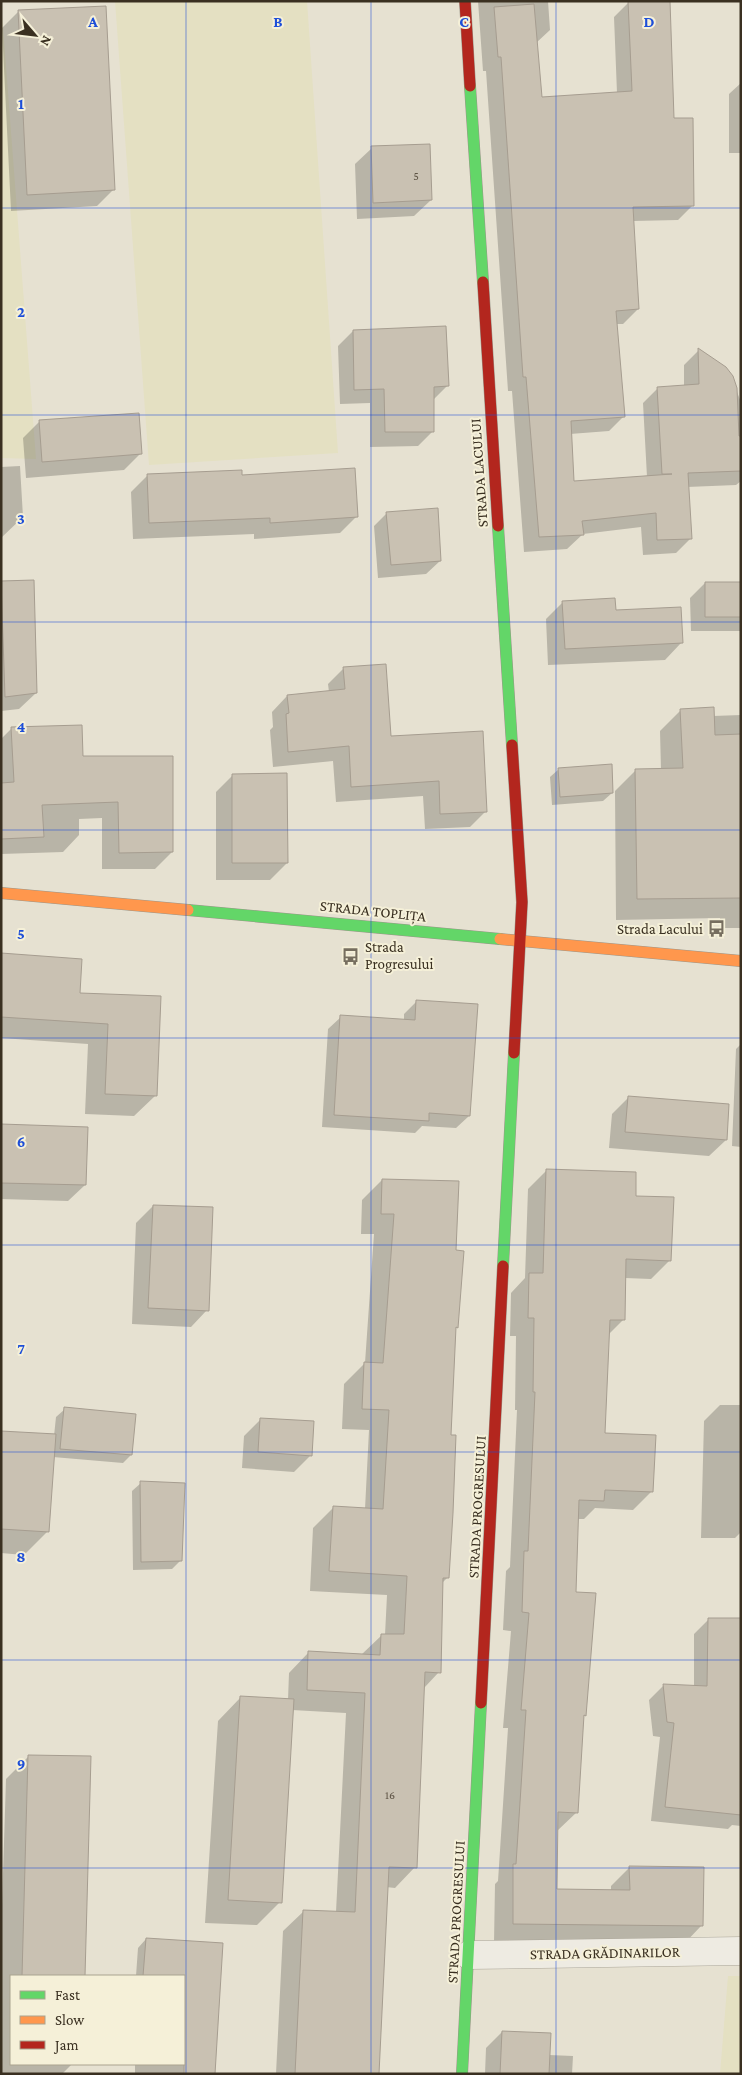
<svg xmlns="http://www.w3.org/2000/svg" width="742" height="2075" font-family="'Crimson Pro',serif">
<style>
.farmland{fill:#e4e0c2}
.shadow{fill:#0003}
.building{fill:#c9c1b2;stroke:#a69d90}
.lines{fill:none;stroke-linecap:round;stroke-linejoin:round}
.street-casing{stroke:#aba699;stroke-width:29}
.fast-casing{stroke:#9b968a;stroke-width:12}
.slow-casing{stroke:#9b968a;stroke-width:12}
.jam-casing{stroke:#9b968a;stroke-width:12}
.street{stroke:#eeebe2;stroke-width:28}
.fast{stroke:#63d668;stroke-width:11}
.slow{stroke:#ff974d;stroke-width:11}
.jam{stroke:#b3261e;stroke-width:11}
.grid{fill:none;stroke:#1d4ed8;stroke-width:1;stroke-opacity:0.55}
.labels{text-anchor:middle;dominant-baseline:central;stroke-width:4;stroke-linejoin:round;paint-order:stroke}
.number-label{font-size:12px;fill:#5e5445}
.street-label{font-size:15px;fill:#3a3021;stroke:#f5f0d8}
.poi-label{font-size:15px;fill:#3a3021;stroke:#f5f0d8;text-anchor:end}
.grid-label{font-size:16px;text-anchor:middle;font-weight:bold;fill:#1d4ed8;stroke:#f5f0d8;stroke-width:4;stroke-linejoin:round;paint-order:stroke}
</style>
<rect width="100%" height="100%" fill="#e6e1d1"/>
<path class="farmland" d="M1 1 36 459 1 458Z
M115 1H307L338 453 149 465Z
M728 1976H741V2074H720Z"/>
<path class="shadow" d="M478 1H548L550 30 536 43 540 98 617 93 614 17 629 2 672 119 693 205 678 220 633 221 638 309 623 324H616L624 416 609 431 570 434 573 482 647 477 643 403 658 388 684 386V365L699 350 731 377 741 402V481L736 485 687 487 691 538 676 553 643 555 641 527 583 534 567 549 524 552 512 391H508L486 71H483Z
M19 11 114 189 97 206 11 211 2 28Z
M741 83V153H729V94Z
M372 148 431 200 414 216 357 219 355 164Z
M353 331 447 386 433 400V431L418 446 370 447V403L340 404 338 346Z
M39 422 141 453 124 470 26 478 23 438Z
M20 466 23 517 1 538V467Z
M148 475 241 477 357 516 340 533 254 539V534L133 539 131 492Z
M387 513 440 561 426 574 378 578 374 526Z
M1 583 36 693 19 709 1 711Z
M705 583H741V631H691L690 598Z
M563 602 615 611 681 643 665 660 548 665 546 619Z
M344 668 390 737 486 811 470 827 425 829 423 796 336 802 333 761 273 767 270 730 273 727 272 712 287 696 329 692 328 684Z
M681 710 713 716 741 715V928H720V918L616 920 615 791 636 770H661L660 731Z
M11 729 82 758 172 852 155 869H102V818L79 819V835L63 852 1 854V739Z
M559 769 612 793 603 801 552 805 550 777Z
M232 776 287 863 270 880H216V792Z
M1 955 78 994 159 997 155 1096 134 1116 85 1114 88 1044 1 1038Z
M417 1001 469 1116 456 1128 422 1126 415 1133 322 1127 328 1029 341 1017 404 1021V1014Z
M741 1044V1147L732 1146 736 1049Z
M629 1097 726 1140 709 1156 609 1148 612 1114Z
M1 1126 85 1185 68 1201 1 1199Z
M547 1170 635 1198 670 1260 651 1279 625 1278 624 1319 608 1335 604 1434 652 1491 633 1510 595 1508 584 1519H577L574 1594 585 1715 583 1717 577 1812 557 1831 556 1890 611 1891V1886L630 1867 701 1926 683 1945 494 1943 495 1884 498 1881 508 1728H503L511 1631 503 1630 506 1571 510 1567 517 1410H515L516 1336H510L511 1293 525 1278 528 1189Z
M382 1180 454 1251 457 1327 455 1329 449 1436 448 1577 442 1583 439 1672 424 1688 415 1867 395 1888 386 1887 377 2074H276L283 1931 304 1911 336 1912 346 1713 292 1710 280 1902 257 1925 205 1923 218 1721 241 1697 288 1700 289 1673 309 1652 361 1655 382 1635H385L387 1595 310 1591 313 1528 333 1508 365 1509 369 1430 342 1429 344 1384 365 1363 374 1234H361L362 1200Z
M153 1206 207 1310 191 1327 132 1324 136 1223Z
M720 1405H741V1532L735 1538H701L704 1421Z
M65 1409 131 1455 123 1463 53 1457 48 1531 24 1555 1 1553V1432L54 1436 56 1417Z
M261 1419 311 1455 294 1472 242 1468 244 1436Z
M141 1483 181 1560 172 1569 133 1570 132 1491Z
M709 1619H741V1826L732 1825 728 1829 651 1821 660 1737 653 1736 649 1700 663 1686 694 1687V1634Z
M29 1756 90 1758 84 1976H11V2064H72L62 2074H1V1937L6 1779Z
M146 1939 222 1944 214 2074H135V2064H184V1976H136L138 1948Z
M502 2032 549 2055 573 2056 572 2074H485L486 2048Z"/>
<path class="building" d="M628 1H670L674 118H693L694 206 633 207 639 309 616 311 625 417 571 421 574 481 672 474H662L657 387 699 384 698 348 726 367 733 376 737 388 739 436H741V471L688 473 692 539 657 540 656 513 582 521 584 535 539 537 526 377H523L501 57H498L494 7 534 4 542 97 632 91Z
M106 6 115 190 27 195 18 10Z
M430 144 432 200 373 203 371 146Z
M446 326 449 386 434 387V432H385L384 389 354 390 353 330Z
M139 413 142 454 42 462 39 420Z
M355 468 358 517 270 523V518L149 523 147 474 242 470V475Z
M438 508 441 561 391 565 386 512Z
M34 580 37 693 5 697 1 581Z
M705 582H741V617H705Z
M615 598 616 610 681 607 683 643 565 649 562 601Z
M386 664 391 736 483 731 487 812 440 814 439 781 351 787 349 746 288 752 286 714 289 713 287 695 345 689 343 667Z
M714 707 715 735 741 734V898L637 899 635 769 683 768 680 709Z
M82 725 83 756H173V852L119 853 118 802 42 805 44 837 1 839V783L14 782 11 727Z
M612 764 613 793 560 797 558 768Z
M287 773 288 863H232V774Z
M1 953 82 959 80 993 161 996 157 1096 105 1094 108 1024 1 1017Z
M416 1000 478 1004 470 1116 429 1113V1121L334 1115 340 1015 415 1020Z
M628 1096 729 1104 727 1140 625 1132Z
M1 1124 88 1127 86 1185 1 1183Z
M546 1169 636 1172V1196L674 1197 671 1261 626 1259 625 1320H610L605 1433 656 1435 653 1492 605 1490 604 1501 579 1500 576 1592 596 1593 586 1716 584 1715 578 1813 558 1812 557 1889 630 1890 629 1866 704 1867 703 1926 513 1924V1864H516L526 1710H521L529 1613 522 1612 524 1551H528L535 1392H533L534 1318H528L529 1273H543Z
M382 1179 459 1181 456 1250 464 1251 458 1328 456 1327 451 1435H456L453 1513 449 1578H443L441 1673 425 1672 417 1868 389 1867 379 2074H295L303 1910 355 1912 365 1693 307 1690 308 1651 380 1655 381 1634H404L407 1576 329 1571 333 1506 383 1509 389 1410 362 1409 364 1362 383 1363 394 1214H381Z
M153 1205 213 1207 209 1311 148 1308Z
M64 1407 136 1414 132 1455 60 1449Z
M260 1418 314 1421 312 1456 258 1452Z
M1 1431 56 1434 49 1532 1 1529Z
M140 1481 185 1483 182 1561 141 1562Z
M708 1618H741V1815L665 1807 674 1723 667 1722 663 1684 707 1686Z
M240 1696 294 1699 282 1903 228 1900Z
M28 1755 91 1756 85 1976H22Z
M146 1938 223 1943 215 2074H184V1976H143Z
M502 2031 551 2033 549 2074H500Z"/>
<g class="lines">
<defs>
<path id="street" d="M469 1955 741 1951"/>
<path id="fast" d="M470 86 483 282
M498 526 512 745
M188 910 500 939
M503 1266 514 1053
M462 2074 481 1703"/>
<path id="slow" d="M1 893 188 910
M500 939 741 961"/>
<path id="jam" d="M465 1 470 86
M483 282 498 526
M512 745 522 902 514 1053
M481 1703 503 1266"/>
</defs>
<use href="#street" class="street-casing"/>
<use href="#fast" class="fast-casing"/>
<use href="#slow" class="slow-casing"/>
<use href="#jam" class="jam-casing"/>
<use href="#street" class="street"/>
<use href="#fast" class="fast"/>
<use href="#slow" class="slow"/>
<use href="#jam" class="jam"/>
</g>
<path class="grid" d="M186 1V2074M371 1V2074M556 1V2074M1 208H741M1 415H741M1 622H741M1 830H741M1 1038H741M1 1245H741M1 1452H741M1 1660H741M1 1868H741"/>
<defs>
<symbol id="bus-bare" viewBox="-9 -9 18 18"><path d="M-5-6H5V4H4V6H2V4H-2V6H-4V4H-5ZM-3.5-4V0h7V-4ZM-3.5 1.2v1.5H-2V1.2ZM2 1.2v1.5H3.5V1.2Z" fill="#766e5f" stroke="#f5f0d8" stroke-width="2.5" paint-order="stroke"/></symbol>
</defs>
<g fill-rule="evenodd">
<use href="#bus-bare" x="704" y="916" width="25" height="25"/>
<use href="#bus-bare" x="338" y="944" width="25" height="25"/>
</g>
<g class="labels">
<g class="number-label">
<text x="416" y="176">5</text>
<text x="390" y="1795">16</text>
</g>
<g class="street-label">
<text transform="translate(479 473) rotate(-94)">STRADA LACULUI</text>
<text transform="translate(373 911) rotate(6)">STRADA TOPLIȚA</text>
<text transform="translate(477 1507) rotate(-87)">STRADA PROGRESULUI</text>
<text transform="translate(456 1912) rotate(-87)">STRADA PROGRESULUI</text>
<text transform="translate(605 1953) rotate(-1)">STRADA GRĂDINARILOR</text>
</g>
<g class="poi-label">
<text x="703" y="929">Strada Lacului</text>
<text x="365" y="947" text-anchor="start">Strada<tspan x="365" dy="17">Progresului</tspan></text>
</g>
</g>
<g class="grid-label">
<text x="93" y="27">A</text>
<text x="278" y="27">B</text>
<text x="464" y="27">C</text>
<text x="649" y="27">D</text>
<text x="21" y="109">1</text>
<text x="21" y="317">2</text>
<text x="21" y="524">3</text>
<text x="21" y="732">4</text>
<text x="21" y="939">5</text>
<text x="21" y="1147">6</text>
<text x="21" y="1354">7</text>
<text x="21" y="1562">8</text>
<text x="21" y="1769">9</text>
</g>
<rect width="742" height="2075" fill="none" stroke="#3a3021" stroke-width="5"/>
<rect x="10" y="1975" width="175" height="90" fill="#f5f0d8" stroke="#aaa38f"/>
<rect x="20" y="1991" width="25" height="8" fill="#63d668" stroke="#aaa38f"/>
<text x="55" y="2000" font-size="15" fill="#3a3021">Fast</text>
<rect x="20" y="2016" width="25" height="8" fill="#ff974d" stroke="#aaa38f"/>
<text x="55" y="2025" font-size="15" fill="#3a3021">Slow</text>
<rect x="20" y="2041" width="25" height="8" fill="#b3261e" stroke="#aaa38f"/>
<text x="55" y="2050" font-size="15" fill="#3a3021">Jam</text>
<g transform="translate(35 35) rotate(118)" stroke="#f5f0d8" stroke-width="4" paint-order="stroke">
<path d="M0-4L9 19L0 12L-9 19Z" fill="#3a3021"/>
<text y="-8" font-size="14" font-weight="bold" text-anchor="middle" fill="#3a3021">N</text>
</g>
</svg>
